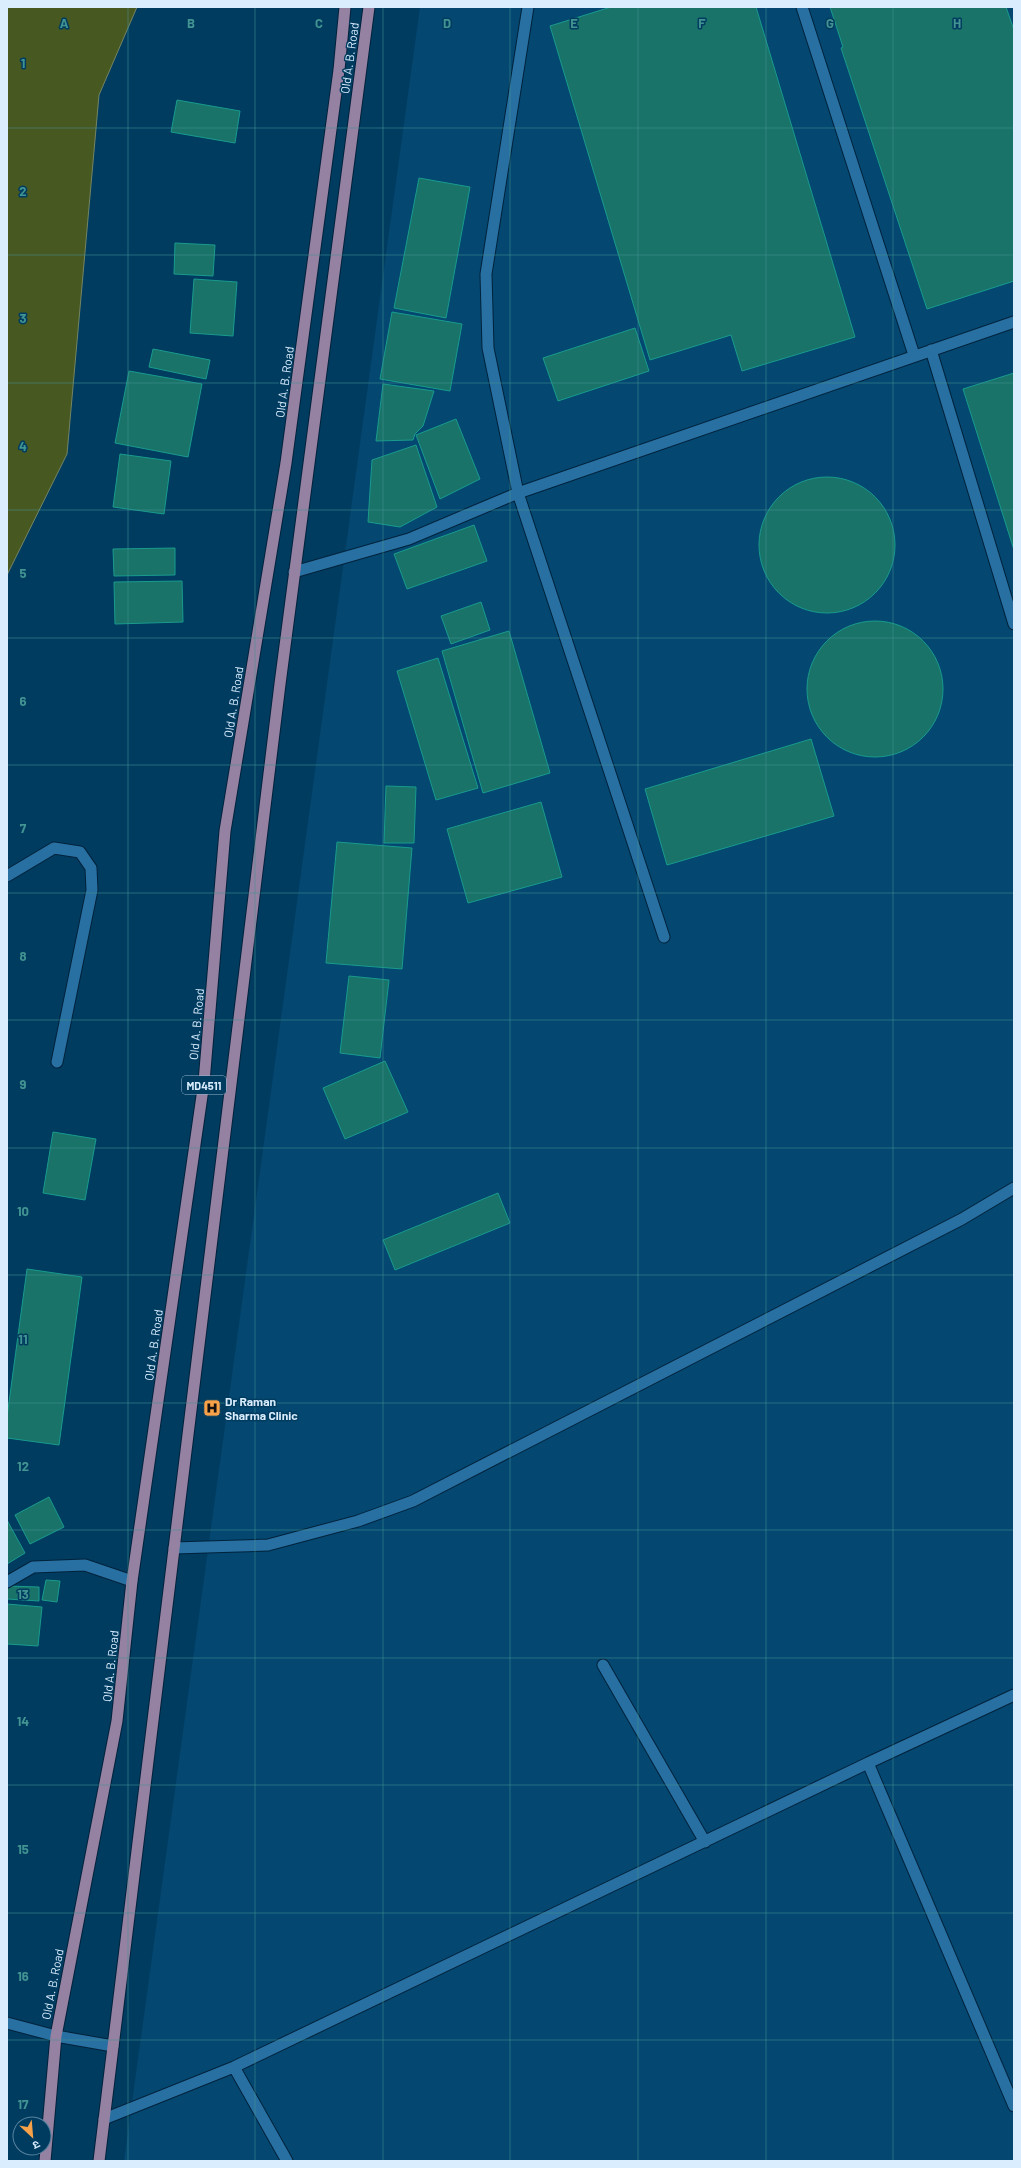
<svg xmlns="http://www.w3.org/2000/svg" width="1021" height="2168" font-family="Barlow,'Noto Sans Devanagari',sans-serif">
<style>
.built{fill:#044770}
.water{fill:#485821;stroke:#748563}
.building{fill:#197369;stroke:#199b8d}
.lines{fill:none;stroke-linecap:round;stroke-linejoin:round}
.service-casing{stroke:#00223b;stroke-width:13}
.minor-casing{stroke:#00223b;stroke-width:13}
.primary-casing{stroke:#00223b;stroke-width:13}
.service{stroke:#2870a2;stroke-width:11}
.minor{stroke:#2870a2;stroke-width:11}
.primary{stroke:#9581a1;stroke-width:11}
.grid{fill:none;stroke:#429492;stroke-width:1;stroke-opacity:0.55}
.labels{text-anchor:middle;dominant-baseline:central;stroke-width:3;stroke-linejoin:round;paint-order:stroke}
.shield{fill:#003c60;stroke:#98b8cf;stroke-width:1}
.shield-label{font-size:11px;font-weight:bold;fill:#d9edfe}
.street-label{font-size:12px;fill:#d9edfe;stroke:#003c60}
.poi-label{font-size:12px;font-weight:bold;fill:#d9edfe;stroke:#003c60;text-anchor:start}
.grid-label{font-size:13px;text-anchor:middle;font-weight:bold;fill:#429492;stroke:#003c60;stroke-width:3;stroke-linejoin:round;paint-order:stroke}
</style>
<rect width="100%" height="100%" fill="#003c60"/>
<path class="built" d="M420 7H1014V2161H124Z"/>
<path class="water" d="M7 7H137L99 95 67 454 7 575Z"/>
<path class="building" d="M611 7H756L855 337 742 371 731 335 650 360 550 26Z
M830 7H1006L1014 30V281L927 309 841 48 843 47Z
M177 100 240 111 235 143 171 132Z
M419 178 470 187 446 318 394 308Z
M175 243 215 245 213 276 174 274Z
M194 279 237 282 233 336 190 333Z
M392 312 462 324 450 391 380 379Z
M635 328 649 371 558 401 543 358Z
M153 349 210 360 206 379 149 367Z
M129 371 202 384 188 457 115 443Z
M1014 373V550L963 389Z
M383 384 434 391 423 426 415 434 413 440 376 441Z
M456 419 480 479 440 499 416 435Z
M416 445 437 507 400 527 368 522 372 460Z
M120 454 171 461 164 514 113 507Z
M759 545a68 68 0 1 1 136 0a68 68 0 1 1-136 0Z
M474 525 487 561 407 589 394 554Z
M175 548V575L114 576 113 549Z
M182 581 183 622 115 624 114 582Z
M481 602 490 630 451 644 441 616Z
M807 689a68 68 0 1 1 136 0a68 68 0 1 1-136 0Z
M509 631 550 773 483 793 442 651Z
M438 658 478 788 436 800 397 671Z
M811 739 834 816 667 865 645 789Z
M386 786 416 787 414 843H384Z
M541 802 562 877 468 903 447 829Z
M337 842 412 848 402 969 326 963Z
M349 976 389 980 380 1058 340 1053Z
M385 1061 408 1112 345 1139 323 1088Z
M53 1132 96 1139 85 1200 43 1193Z
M498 1193 510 1223 395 1270 383 1240Z
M27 1269 82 1277 59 1445 7 1438V1417Z
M49 1497 64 1527 30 1544 15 1515Z
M7 1520 25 1553 7 1564Z
M46 1580 60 1581 57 1602 42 1600Z
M7 1586 39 1587V1601L7 1599Z
M7 1604 42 1607 38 1646 7 1644Z"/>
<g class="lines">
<defs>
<path id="service" d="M528 7 486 274 488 348 518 493 664 937
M802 7 914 355
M931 350 1014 624
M294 572 409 539 518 493 1014 322
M174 1548 268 1545 358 1521 413 1501 962 1219 1014 1188
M603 1665 705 1842
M868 1763 1014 1695
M234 2067 287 2161
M104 2119 234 2067 868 1763 1014 2106"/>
<path id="minor" d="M7 876 54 848 80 852 91 868 92 890 57 1062
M7 1582 33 1567 85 1565 132 1581
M7 2023 56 2036 113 2046"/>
<path id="primary" d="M45 2161 56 2036 117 1721 132 1581 204 1082 225 831 286 463 339 70 345 7
M99 2161 280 684 369 7"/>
</defs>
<use href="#service" class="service-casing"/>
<use href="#minor" class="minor-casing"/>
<use href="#primary" class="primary-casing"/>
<use href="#service" class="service"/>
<use href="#minor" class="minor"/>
<use href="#primary" class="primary"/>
</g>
<path class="grid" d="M128 7V2161M255 7V2161M383 7V2161M510 7V2161M638 7V2161M766 7V2161M893 7V2161M7 128H1014M7 255H1014M7 383H1014M7 510H1014M7 638H1014M7 765H1014M7 893H1014M7 1020H1014M7 1148H1014M7 1275H1014M7 1403H1014M7 1530H1014M7 1658H1014M7 1785H1014M7 1913H1014M7 2040H1014"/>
<defs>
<symbol id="hospital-square" viewBox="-11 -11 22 22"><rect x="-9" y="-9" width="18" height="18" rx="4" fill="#f7a149" stroke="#003c60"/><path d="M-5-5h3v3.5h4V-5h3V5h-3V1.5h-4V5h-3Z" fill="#111"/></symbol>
</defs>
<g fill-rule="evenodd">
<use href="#hospital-square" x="202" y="1398" width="20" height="20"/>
</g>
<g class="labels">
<rect class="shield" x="182" y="1076" width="44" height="18" rx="3"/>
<g class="shield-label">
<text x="204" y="1085">MD4511</text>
</g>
<g class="street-label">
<text transform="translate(349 58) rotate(-82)">Old A. B. Road</text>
<text transform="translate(284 382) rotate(-82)">Old A. B. Road</text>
<text transform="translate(233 702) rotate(-81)">Old A. B. Road</text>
<text transform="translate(196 1024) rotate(-85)">Old A. B. Road</text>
<text transform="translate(153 1345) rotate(-82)">Old A. B. Road</text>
<text transform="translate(110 1666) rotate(-84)">Old A. B. Road</text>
<text transform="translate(52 1984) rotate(-79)">Old A. B. Road</text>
</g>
<g class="poi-label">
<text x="225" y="1401">Dr Raman<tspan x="225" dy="14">Sharma Clinic</tspan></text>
</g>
</g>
<g class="grid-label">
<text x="64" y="28">A</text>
<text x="191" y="28">B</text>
<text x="319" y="28">C</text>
<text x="447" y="28">D</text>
<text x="574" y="28">E</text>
<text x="702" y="28">F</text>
<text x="830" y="28">G</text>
<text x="957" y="28">H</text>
<text x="23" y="68">1</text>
<text x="23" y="196">2</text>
<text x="23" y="323">3</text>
<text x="23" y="451">4</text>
<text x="23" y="578">5</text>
<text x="23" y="706">6</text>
<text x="23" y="833">7</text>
<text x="23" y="961">8</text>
<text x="23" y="1089">9</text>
<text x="23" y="1216">10</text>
<text x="23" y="1344">11</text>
<text x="23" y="1471">12</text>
<text x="23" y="1599">13</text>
<text x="23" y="1726">14</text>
<text x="23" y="1854">15</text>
<text x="23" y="1981">16</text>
<text x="23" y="2109">17</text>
</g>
<rect width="1021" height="2168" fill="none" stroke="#d9edfe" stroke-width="16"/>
<g transform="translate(32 2136) rotate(154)"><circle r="19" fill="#003c60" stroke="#57839f"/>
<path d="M0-3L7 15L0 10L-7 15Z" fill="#f7a149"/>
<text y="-6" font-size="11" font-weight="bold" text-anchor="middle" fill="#d9edfe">उ</text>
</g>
</svg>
